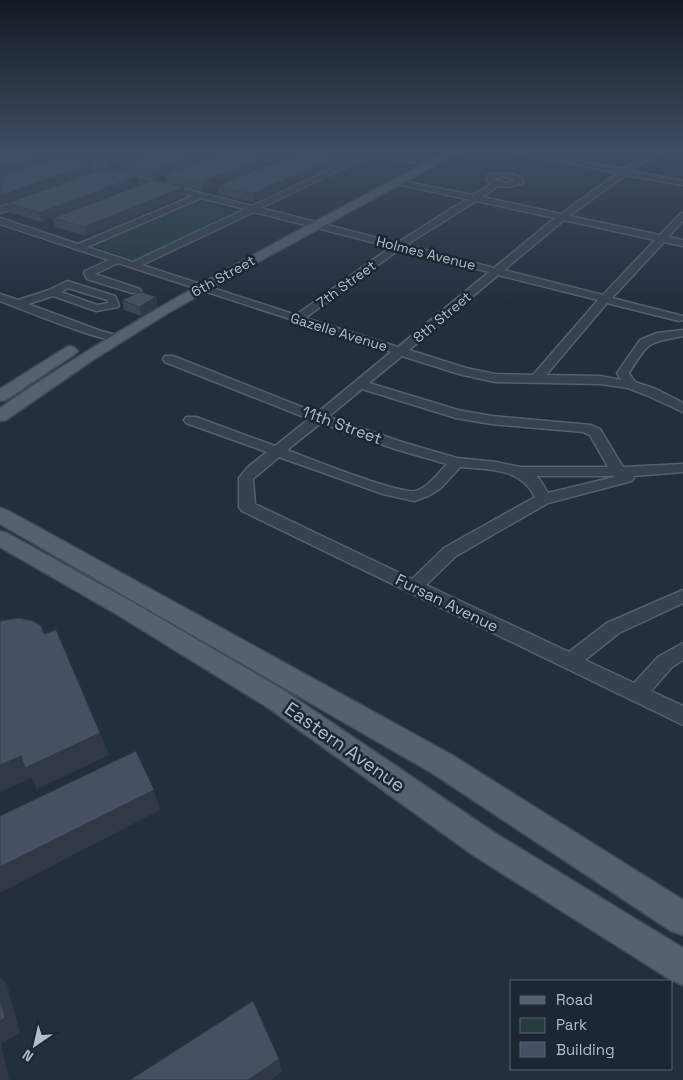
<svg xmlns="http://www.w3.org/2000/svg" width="683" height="1080" font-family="'Space Grotesk',sans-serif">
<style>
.green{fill:#263c3f}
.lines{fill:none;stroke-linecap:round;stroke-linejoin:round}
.minor-casing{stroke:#565f6c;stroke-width:3}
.major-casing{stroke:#414a57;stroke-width:3}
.minor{fill:#38414e;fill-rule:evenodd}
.major{fill:#56606e;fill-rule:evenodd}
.wall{fill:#3b4654}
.shaded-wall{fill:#303945}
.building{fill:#455162;stroke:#303945}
.labels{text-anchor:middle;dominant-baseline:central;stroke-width:5;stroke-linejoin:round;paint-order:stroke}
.far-street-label{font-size:14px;fill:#b4bcc9;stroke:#1d2633}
.street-label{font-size:16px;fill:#b4bcc9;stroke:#1d2633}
.near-street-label{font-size:19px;fill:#b4bcc9;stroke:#1d2633}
</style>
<rect width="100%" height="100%" fill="#242f3e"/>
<path class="green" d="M195 199 238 211 135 260 91 245Z"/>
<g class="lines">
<defs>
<path id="minor" d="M24 151H36L252 206 346 162 329 159 313 151C326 151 339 158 353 157 365 156 376 151 388 151L387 153 425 162 421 164 381 156 359 161 261 208 397 243 467 199 396 184V180L473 195 491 184 486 180 489 174H513L523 179V183L509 187 499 186 482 197 561 214 618 173 509 151H525L623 169 653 151H661L631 171 683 181V185L626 175 569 216 660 235 680 214 683 213V221L668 237 683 240V246L664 242 612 298 683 316V320L679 321 607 303 546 375 600 376 621 380 617 373 640 340 657 333 683 330V336C646 344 650 340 629 373L635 382 656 389 683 403V412L646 395 628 388 600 384 495 382 459 374 402 356 369 383 458 410 491 416 591 425 600 429 623 467 683 464V472L633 476 634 478 632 481 548 503 456 556 426 585 569 652 607 623 683 590V603L619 633 585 660 634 683 658 657 683 643V660L672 667 651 691 683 706V725L242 511 239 507V478L248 467 267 452 186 423 184 420 186 417H196L275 446 309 419 165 362 163 359 165 356H173L317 413 391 352 118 263 95 274 140 289 141 291 140 293H132L87 279 84 273 85 271 109 260 0 224V218L78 244 193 196ZM500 177 511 178 515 181 505 183 494 179ZM201 198 245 209 133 262 87 247ZM476 201 555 218 494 268 406 245ZM254 212 391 247 296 315 142 265ZM564 220 655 240 603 295 504 270ZM400 249 489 272 398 347 305 318ZM498 275 598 300 533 375 495 374 466 368 409 350ZM362 389 456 418 491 424 583 432 590 435 608 467H520L496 462 457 458 405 443 328 417ZM321 423 395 449 447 464C438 473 428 488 415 491 397 494 309 458 287 450ZM279 457 383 494 414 501 428 496 440 489 460 467C489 470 520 467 535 497L444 548 412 579 255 504 253 479ZM536 476H614V477L548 493 540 480Z
M29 197 33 200 32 202 0 213V207Z
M67 281 115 296 119 305 118 307 96 311 53 296 28 304 101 331 120 336 122 338 120 340C105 344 19 308 0 301V294L18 300 49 290ZM68 288 107 300 108 303 97 305 61 292Z"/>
<path id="major" d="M448 151H461L247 268 163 316 93 360 6 420 0 421V408C143 310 295 232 448 151Z
M70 346 75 348 78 351 75 354 6 400 0 401V389L65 348Z
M0 508 7 510 452 755 683 900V935L671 931 432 773 0 524Z
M0 531 7 533 134 603 285 691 495 833 683 948V985L671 980 473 855 267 707 118 615 0 547Z"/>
</defs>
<use href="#minor" class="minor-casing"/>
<use href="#major" class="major-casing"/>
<use href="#minor" class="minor"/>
<use href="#major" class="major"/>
</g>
<path class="wall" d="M0 151H223L153 179 121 171 120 163 144 154 107 167 79 160 78 153 63 156 49 154 51 161 93 172Z
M224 151H291V154L203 190H198L167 183 166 175Z
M337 156V164L253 202 218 194 217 186Z
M138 176 139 184 41 222 9 212 7 203Z
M184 187 185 196 86 236 55 227 53 218Z
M156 297 158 307 141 316 124 310 122 300Z"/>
<path class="shaded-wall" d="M62 151H87L77 152 78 153 63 156Z
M129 151H152L107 167 105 159Z
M203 151H223L153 179 152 171Z
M280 151H291V154L203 190 202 182Z
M49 153 51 161 0 177V168Z
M337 156V164L253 202V194Z
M91 164 93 172 0 205V196Z
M138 176 139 184 41 222 39 213Z
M184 187 185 196 86 236 84 227Z
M156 297 158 307 141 316 139 307Z
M100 733 109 755 37 789 31 778 0 792V765L21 756Z
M154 790 160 810 0 893V867Z
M0 976 7 984 20 1033 1 1044 9 1080H0Z
M279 1059 282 1072 270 1080H248Z"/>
<path class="building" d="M1 151H41L49 153 0 168V152Z
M80 151H129L105 159 77 152Z
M152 151H203L152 171 120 163Z
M224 151H280L202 182H197L166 175Z
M304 151H313L337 156 253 194 217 186Z
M63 157 91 164 0 196V176Z
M106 168 138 176 39 213 7 203Z
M153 180 184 187 84 227 53 218Z
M141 292 156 297 139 307 122 300Z
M19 618 33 621 41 626 44 634 56 630 100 733 25 768 21 756 0 765V621Z
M136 751 154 790 0 867V816Z
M0 999 5 1018 0 1021Z
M253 1001 279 1059 248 1080H130Z"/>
<linearGradient id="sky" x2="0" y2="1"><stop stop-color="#141a22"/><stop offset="0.5" stop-color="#3f4d63"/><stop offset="1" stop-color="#3f4d63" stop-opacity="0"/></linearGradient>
<rect width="683" height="302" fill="url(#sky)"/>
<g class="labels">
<g class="far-street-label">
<text transform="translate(426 253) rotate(14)">Holmes Avenue</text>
<text transform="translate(223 276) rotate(-29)">6th Street</text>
<text transform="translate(346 284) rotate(-36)">7th Street</text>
<text transform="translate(442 317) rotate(-40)">8th Street</text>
<text transform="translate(339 332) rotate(17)">Gazelle Avenue</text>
</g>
<g class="street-label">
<text transform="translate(342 425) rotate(20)">11th Street</text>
<text transform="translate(447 603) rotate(26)">Fursan Avenue</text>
</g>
<g class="near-street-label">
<text transform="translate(345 747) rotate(35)">Eastern Avenue</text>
</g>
</g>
<rect x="510" y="980" width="162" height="90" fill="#1d2633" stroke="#59626f"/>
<rect x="520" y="996" width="25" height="8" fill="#56606e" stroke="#59626f"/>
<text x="556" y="1005" font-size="15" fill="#b4bcc9">Road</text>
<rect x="520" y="1018" width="25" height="15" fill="#263c3f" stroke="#59626f"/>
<text x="556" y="1030" font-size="15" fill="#b4bcc9">Park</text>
<rect x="520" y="1042" width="25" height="15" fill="#455162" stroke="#59626f"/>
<text x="556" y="1055" font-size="15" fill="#b4bcc9">Building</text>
<g transform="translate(35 1045) rotate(214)" stroke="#1d2633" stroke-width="4" paint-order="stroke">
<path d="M0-4L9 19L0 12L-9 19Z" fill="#b4bcc9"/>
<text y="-8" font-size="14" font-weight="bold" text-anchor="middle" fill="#b4bcc9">N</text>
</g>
</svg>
